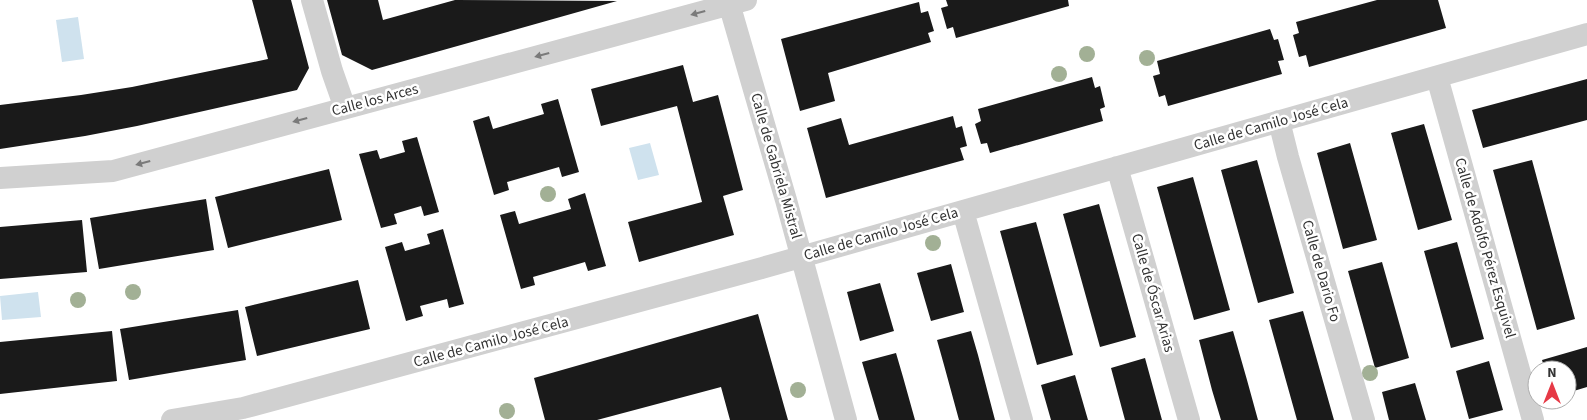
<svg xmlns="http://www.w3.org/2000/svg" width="1587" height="420" font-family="'Source Sans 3',sans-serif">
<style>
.water{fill:#cfe2ee}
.building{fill:#1a1a1a}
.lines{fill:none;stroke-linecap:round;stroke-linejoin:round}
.minor{stroke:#d0d0d0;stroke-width:22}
.tree{fill:#a2b095}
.oneway{fill:#7a7a7a}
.labels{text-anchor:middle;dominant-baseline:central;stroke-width:5;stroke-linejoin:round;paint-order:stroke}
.street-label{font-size:15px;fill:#333;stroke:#fff}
</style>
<rect width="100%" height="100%" fill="#fff"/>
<path class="water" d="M78 17 84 59 62 62 56 20Z
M650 143 659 175 638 180 629 148Z
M38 292 41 317 2 320 0 296Z"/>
<path class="building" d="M252 0H291L309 68 297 90 137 126 85 136 0 149V105L81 95 132 87 268 59Z
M327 0H378L383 20 455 0 617 1 372 70 342 55Z
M946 0H1068L1069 6 956 38 953 27 947 29 941 8 948 6Z
M1377 0H1438L1446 28 1309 67 1306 55 1299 57 1293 35 1299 33 1296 22Z
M919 2 921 13 928 11 934 31 928 33 931 42 828 73 835 101 800 111 781 39Z
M1270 29 1274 40 1278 39 1284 60 1278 61 1282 74 1168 106 1165 95 1159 97 1153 76 1160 74 1157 61Z
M683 65 693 102 718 95 743 190 723 196 734 235 639 262 628 222 702 202 677 106 601 126 591 89Z
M1092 77 1095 88 1100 86 1105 107 1100 109 1103 121 990 153 987 143 981 144 975 124 981 121 978 109Z
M1587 79V120L1483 148 1472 110Z
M558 99 579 172 562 177 559 167 507 182 509 190 494 195 473 121 489 116 493 129 544 114 541 104Z
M953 116 956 128 962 126 967 146 960 148 964 160 826 198 807 128 841 118 849 145Z
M1424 124 1452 220 1418 230 1391 133Z
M417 137 439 212 424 216 421 206 394 214 397 224 381 228 359 154 377 150 380 159 405 152 402 141Z
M1350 143 1377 240 1343 249 1317 153Z
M1257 160 1294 293 1258 303 1221 170Z
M1532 160 1575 319 1537 330 1493 170Z
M329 169 342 220 228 248 215 197Z
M1193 177 1230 310 1194 320 1157 187Z
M585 193 606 266 588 271 585 262 533 277 535 285 521 289 500 215 515 211 519 224 571 209 568 199Z
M206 199 214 250 99 269 90 218Z
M1099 204 1136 337 1100 347 1063 214Z
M82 220 87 272 0 279V227Z
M1036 222 1073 355 1037 365 1000 231Z
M443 229 464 304 449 308 447 299 420 306 423 316 406 321 385 247 402 242 405 251 430 244 427 234Z
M1457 242 1484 339 1451 348 1424 251Z
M1382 262 1409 358 1375 368 1348 271Z
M951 264 964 312 931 321 917 273Z
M358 280 370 329 257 356 245 307Z
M880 283 894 331 860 341 847 292Z
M238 310 246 360 129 380 120 329Z
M1303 311 1317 360 1334 420H1297L1269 320Z
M758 314 788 420H730L721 387 597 420H545L534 378Z
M112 331 117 381 0 394V342Z
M971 331 978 355 995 420H959L944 365 937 340Z
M1233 331 1247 380 1258 420H1221L1212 390 1199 340Z
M1587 347V387L1567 393V370H1545L1542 360Z
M896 353 903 377 915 420H879L862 362Z
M1145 358 1162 420H1125L1111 368Z
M1489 361 1503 410 1469 419 1456 371Z
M1075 375 1088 420H1051L1041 385Z
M1415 383 1426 420H1389L1382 392Z"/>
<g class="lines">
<path class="minor" d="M312 0 332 71 345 108
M728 0 786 200 846 420
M1437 77 1533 420
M1279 121 1288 157 1364 420
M1117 167 1189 420
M0 178 113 171 746 0
M963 211 1022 420
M172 420 243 408 762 268 1587 34"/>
</g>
<g class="tree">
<circle cx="1087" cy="54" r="8"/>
<circle cx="1147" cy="58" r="8"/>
<circle cx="1059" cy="74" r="8"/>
<circle cx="548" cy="194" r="8"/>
<circle cx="933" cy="243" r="8"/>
<circle cx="133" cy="292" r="8"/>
<circle cx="78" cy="300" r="8"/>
<circle cx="1370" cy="373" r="8"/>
<circle cx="798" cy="390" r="8"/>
<circle cx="507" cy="411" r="8"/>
</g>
<defs><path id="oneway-solid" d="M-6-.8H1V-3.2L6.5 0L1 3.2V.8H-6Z" transform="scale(1.25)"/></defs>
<g class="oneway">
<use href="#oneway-solid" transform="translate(698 13) rotate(165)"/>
<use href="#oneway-solid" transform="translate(542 55) rotate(165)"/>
<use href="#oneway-solid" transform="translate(300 120) rotate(165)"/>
<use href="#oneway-solid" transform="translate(143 163) rotate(165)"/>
</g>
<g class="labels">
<g class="street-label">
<text transform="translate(375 100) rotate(-15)">Calle los Arces</text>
<text transform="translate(1271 124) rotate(-16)">Calle de Camilo José Cela</text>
<text transform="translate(776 166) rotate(74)">Calle de Gabriela Mistral</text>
<text transform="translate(881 234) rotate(-16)">Calle de Camilo José Cela</text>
<text transform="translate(1485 248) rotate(74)">Calle de Adolfo Pérez Esquivel</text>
<text transform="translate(1321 271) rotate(74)">Calle de Dario Fo</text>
<text transform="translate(1153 293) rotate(74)">Calle de Óscar Arias</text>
<text transform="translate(491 342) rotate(-15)">Calle de Camilo José Cela</text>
</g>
</g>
<g transform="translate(1552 385)"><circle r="24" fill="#ffffff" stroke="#adadad"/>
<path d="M0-4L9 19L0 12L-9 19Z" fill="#e63946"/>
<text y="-8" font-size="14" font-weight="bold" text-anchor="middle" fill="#333333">N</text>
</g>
</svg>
